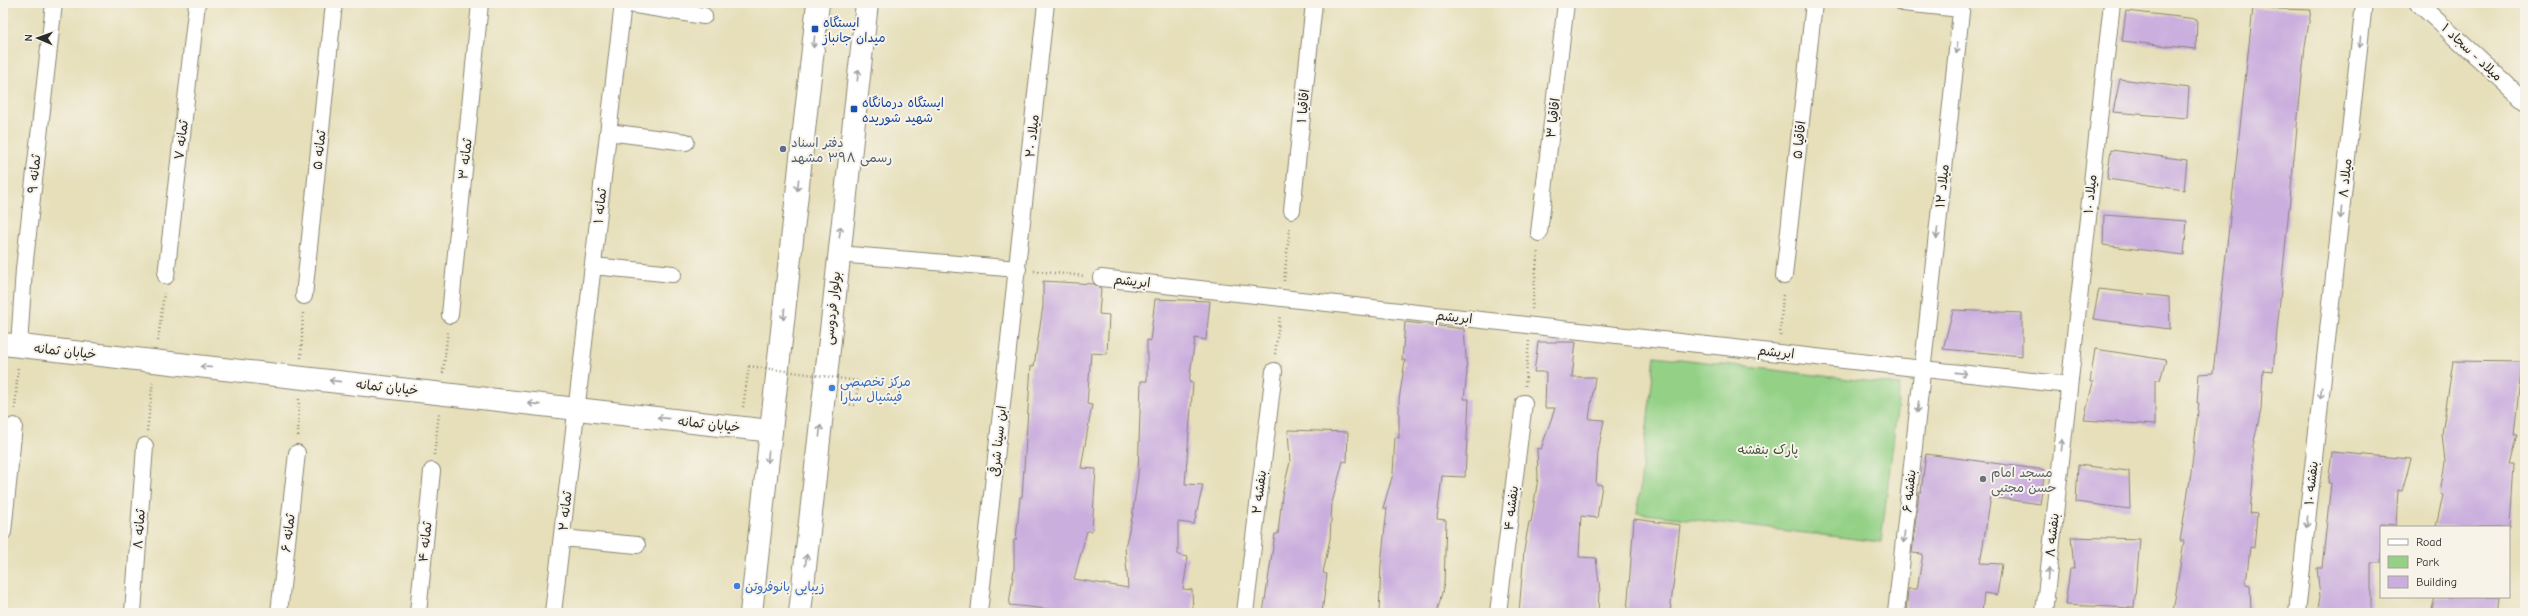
<svg xmlns="http://www.w3.org/2000/svg" width="2528" height="616" font-family="'Comic Neue','Playpen Sans Arabic',sans-serif">
<style>
.green{fill:#94d187;stroke:#607e59}
.building{fill:#caaede}
.lines{fill:none;stroke-linecap:round;stroke-linejoin:round}
.street-casing{stroke:#888572;stroke-width:18}
.secondary-casing{stroke:#888572;stroke-width:24}
.primary-casing{stroke:#888572;stroke-width:24}
.path{stroke:#888572;stroke-width:2.5;stroke-dasharray:1 3;stroke-linecap:butt}
.street{stroke:#fff;stroke-width:16}
.secondary{stroke:#fff;stroke-width:22}
.primary{stroke:#fff;stroke-width:22}
.path-bridge{stroke:#888572;stroke-width:2.5;stroke-dasharray:1 3;stroke-linecap:butt}
.oneway{stroke:#a0a0a0}
.transit-dot{fill:#1a4fb4;stroke:#f7f3e8;stroke-width:1.5}
.service-dot{fill:#5c6f8a;stroke:#f7f3e8;stroke-width:1.5}
.shop-dot{fill:#3f7fe0;stroke:#f7f3e8;stroke-width:1.5}
.worship-dot{fill:#6b7280;stroke:#f7f3e8;stroke-width:1.5}
.labels{text-anchor:middle;dominant-baseline:central;stroke-width:4;stroke-linejoin:round;paint-order:stroke}
.transit-label{font-size:13px;fill:#164399;stroke:#f7f3e8;text-anchor:start}
.street-label{font-size:13px;fill:#2b2b2b;stroke:#f7f3e8}
.service-label{font-size:13px;fill:#4e5e75;stroke:#f7f3e8;text-anchor:start}
.shop-label{font-size:13px;fill:#366cbe;stroke:#f7f3e8;text-anchor:start}
.park-label{font-size:13px;fill:#455442;stroke:#f7f3e8}
.worship-label{font-size:13px;fill:#5b616d;stroke:#f7f3e8;text-anchor:start}
</style>
<rect width="100%" height="100%" fill="#f7f3e8"/>
<filter id="ink" filterUnits="userSpaceOnUse"><feTurbulence type="fractalNoise" baseFrequency=".025" numOctaves="2"/><feDisplacementMap in="SourceGraphic" scale="8" xChannelSelector="R" yChannelSelector="G"/><feConvolveMatrix kernelMatrix="1 2 1 2 8 2 1 2 1" color-interpolation-filters="sRGB"/></filter>
<filter id="wash" filterUnits="userSpaceOnUse"><feTurbulence type="fractalNoise" baseFrequency=".012" numOctaves="4" result="noise"/><feDisplacementMap in="SourceGraphic" scale="16" xChannelSelector="R" yChannelSelector="G"/><feGaussianBlur stdDeviation="0.9" result="paint"/><feColorMatrix in="noise" values="0 0 0 0 0 0 0 0 0 0 0 0 0 0 0 0 0 1.4 0 .05"/><feComposite in="paint" operator="in"/></filter>
<g filter="url(#wash)">
<rect width="100%" height="100%" fill="#e6dfba"/>
<path class="green" d="M1655 356 1900 385 1881 542 1637 513Z"/>
<g id="blocks">
<path class="building" d="M2253 8 2311 10 2305 46 2273 371 2263 370 2261 410 2253 446V480L2250 513 2257 514 2254 548 2250 547 2246 584 2250 585 2251 613 2173 612 2184 541H2180L2191 473 2199 403H2197L2199 374 2213 373Z
M2126 11 2197 19 2196 49 2122 41Z
M2120 79 2189 88 2187 118 2113 112Z
M2111 150 2187 160 2184 190 2107 179Z
M2104 215 2187 221 2184 255 2103 245Z
M1043 281 1094 284 1101 288 1099 314 1109 315 1107 354 1091 353 1087 404 1092 405 1081 468 1096 469 1092 531H1087L1074 579 1128 588 1125 547 1132 518 1138 475 1141 381H1147V340L1150 341 1155 299 1210 301 1206 340 1195 338 1189 382 1193 383 1185 484 1203 485 1194 524 1178 522V555L1188 557 1183 589 1192 590 1193 613H1087L1009 605 1014 569V540H1016L1020 497H1022L1031 366H1034L1043 306Z
M2099 289 2169 297 2170 329 2093 319Z
M1953 310 2022 313V356L1943 349Z
M1405 322 1464 329 1467 372 1464 399H1469L1465 477 1442 476 1437 519 1446 520 1444 584 1437 613H1379L1381 565 1387 508H1383L1393 474 1395 437 1399 438V400L1405 360H1402Z
M1538 342H1576L1572 377H1595L1589 419 1604 420 1598 452 1596 484 1602 485 1597 518 1581 516 1579 557 1596 558 1600 591H1599L1598 613H1519L1524 550 1529 522H1531L1538 478 1537 448 1541 449 1555 408H1545L1546 372H1534Z
M2095 349 2166 360 2160 380H2155V425L2084 420 2093 382H2090Z
M2453 361 2522 362 2514 434H2517L2509 465H2514L2510 527H2436L2443 495 2440 494 2445 462 2442 434Z
M1288 430 1348 432 1347 462 1343 461 1332 503 1330 539 1323 573 1327 574 1322 613H1263L1275 534H1278L1282 495 1290 462Z
M2332 452 2411 459 2402 491 2398 490 2396 525 2381 524V563H2371V613H2317L2320 597 2317 568H2322L2331 483H2328Z
M1926 454 2045 470 2040 504 1991 497 1980 563 2002 564 1997 595 1984 593 1982 613H1906L1908 589H1917L1923 554 1912 553 1919 492H1921Z
M2078 465 2129 471 2130 509 2076 502Z
M1634 519 1680 525 1670 613H1627Z
M2071 537 2140 539 2134 608 2065 605 2070 569H2074Z
M2435 597H2499L2497 613H2431Z"/>
</g>
</g>
<g filter="url(#ink)">
<use href="#blocks" fill-opacity="0" stroke="#888572" stroke-width="1"/>
<g class="lines">
<defs>
<path id="street" d="M623 3 704 16
M1903 3 1961 9
M2418 3 2525 101
M608 132 686 142
M1292 210 1314 3
M1539 233 1566 3
M838 254 1018 269
M593 266 673 274
M166 276 197 3
M1784 276 1814 3
M1101 278 2069 385
M304 296 334 3
M450 315 480 3
M19 346 24 269 54 3
M3 532 14 426
M562 538 637 545
M133 613 145 446
M279 613 297 453
M418 613 432 471
M553 613 623 3
M979 613 1046 3
M1245 613 1274 371
M1498 613 1524 403
M1896 613 1962 3
M2044 613 2112 3
M2297 613 2364 3"/>
<path id="secondary" d="M3 344 771 431"/>
<path id="primary" d="M751 613 818 3
M800 613 867 3"/>
</defs>
<use href="#street" class="street-casing"/>
<use href="#secondary" class="secondary-casing"/>
<use href="#primary" class="primary-casing"/>
<path class="path" d="M1034 271 1085 276
M1284 281 1290 226
M1532 309 1538 250
M1780 336 1783 293
M158 341 164 293
M1275 354 1280 315
M301 358 303 313
M443 373 448 330
M1525 386 1529 341
M842 404 855 405 859 381
M743 407 749 366
M15 409 18 366
M147 431 153 380
M298 436 299 397
M434 455 439 414"/>
<use href="#street" class="street"/>
<use href="#secondary" class="secondary"/>
<use href="#primary" class="primary"/>
<path class="path-bridge" d="M749 366 859 381"/>
</g>
<defs><path id="oneway-shaft" d="M-6 0H5M1.5-3L5.5 0L1.5 3" fill="none" stroke-width="1.6" stroke-linecap="round" stroke-linejoin="round"/></defs>
<g class="oneway">
<use href="#oneway-shaft" transform="translate(814 42) rotate(96)"/>
<use href="#oneway-shaft" transform="translate(2360 42) rotate(96)"/>
<use href="#oneway-shaft" transform="translate(1957 48) rotate(96)"/>
<use href="#oneway-shaft" transform="translate(858 75) rotate(-83)"/>
<use href="#oneway-shaft" transform="translate(798 185) rotate(96)"/>
<use href="#oneway-shaft" transform="translate(2341 213) rotate(96)"/>
<use href="#oneway-shaft" transform="translate(840 232) rotate(-83)"/>
<use href="#oneway-shaft" transform="translate(1937 233) rotate(96)"/>
<use href="#oneway-shaft" transform="translate(784 314) rotate(96)"/>
<use href="#oneway-shaft" transform="translate(206 367) rotate(-174)"/>
<use href="#oneway-shaft" transform="translate(1961 373) rotate(6)"/>
<use href="#oneway-shaft" transform="translate(335 381) rotate(-174)"/>
<use href="#oneway-shaft" transform="translate(2321 393) rotate(96)"/>
<use href="#oneway-shaft" transform="translate(534 404) rotate(-174)"/>
<use href="#oneway-shaft" transform="translate(1918 407) rotate(96)"/>
<use href="#oneway-shaft" transform="translate(663 418) rotate(-174)"/>
<use href="#oneway-shaft" transform="translate(820 431) rotate(-84)"/>
<use href="#oneway-shaft" transform="translate(2062 445) rotate(-84)"/>
<use href="#oneway-shaft" transform="translate(768 457) rotate(96)"/>
<use href="#oneway-shaft" transform="translate(2307 522) rotate(96)"/>
<use href="#oneway-shaft" transform="translate(1904 537) rotate(96)"/>
<use href="#oneway-shaft" transform="translate(806 560) rotate(-83)"/>
<use href="#oneway-shaft" transform="translate(2048 574) rotate(-84)"/>
</g>
</g>
<g class="transit-dot">
<rect x="811" y="25" width="8" height="8" rx="2"/>
<rect x="850" y="105" width="8" height="8" rx="2"/>
</g>
<circle class="service-dot" cx="783" cy="149" r="4"/>
<g class="shop-dot">
<circle cx="832" cy="388" r="4"/>
<circle cx="737" cy="586" r="4"/>
</g>
<circle class="worship-dot" cx="1983" cy="479" r="4"/>
<g class="labels">
<g class="transit-label">
<text x="823" y="22">ایستگاه<tspan x="823" dy="15">میدان جانباز</tspan></text>
<text x="862" y="102">ایستگاه درمانگاه<tspan x="862" dy="15">شهید شوریده</tspan></text>
</g>
<g class="street-label">
<text transform="translate(2472 52) rotate(43)">میلاد - سجاد ۱</text>
<text transform="translate(1303 106) rotate(-84)">اقاقیا ۱</text>
<text transform="translate(1553 118) rotate(-83)">اقاقیا ۳</text>
<text transform="translate(1032 136) rotate(-84)">میلاد ۲۰</text>
<text transform="translate(181 140) rotate(-83)">ثمانه ۷</text>
<text transform="translate(1799 140) rotate(-84)">اقاقیا ۵</text>
<text transform="translate(319 150) rotate(-84)">ثمانه ۵</text>
<text transform="translate(465 159) rotate(-84)">ثمانه ۳</text>
<text transform="translate(34 174) rotate(-84)">ثمانه ۹</text>
<text transform="translate(2345 178) rotate(-84)">میلاد ۸</text>
<text transform="translate(1942 186) rotate(-84)">میلاد ۱۲</text>
<text transform="translate(2090 194) rotate(-84)">میلاد ۱۰</text>
<text transform="translate(600 206) rotate(-84)">ثمانه ۱</text>
<text transform="translate(1132 281) rotate(6)">ابریشم</text>
<text transform="translate(832 308) rotate(-84)">بولوار فردوسی</text>
<text transform="translate(1454 317) rotate(6)">ابریشم</text>
<text transform="translate(65 351) rotate(6)">خیابان ثمانه</text>
<text transform="translate(1776 352) rotate(6)">ابریشم</text>
<text transform="translate(387 387) rotate(6)">خیابان ثمانه</text>
<text transform="translate(709 424) rotate(6)">خیابان ثمانه</text>
<text transform="translate(998 441) rotate(-84)">ابن سینا شرقی</text>
<text transform="translate(2311 483) rotate(-84)">بنفشه ۱۰</text>
<text transform="translate(1909 491) rotate(-84)">بنفشه ۶</text>
<text transform="translate(1259 492) rotate(-83)">بنفشه ۲</text>
<text transform="translate(1511 508) rotate(-83)">بنفشه ۴</text>
<text transform="translate(565 511) rotate(-84)">ثمانه ۲</text>
<text transform="translate(139 529) rotate(-86)">ثمانه ۸</text>
<text transform="translate(288 533) rotate(-83)">ثمانه ۶</text>
<text transform="translate(2052 535) rotate(-84)">بنفشه ۸</text>
<text transform="translate(425 542) rotate(-84)">ثمانه ۴</text>
</g>
<g class="service-label">
<text x="791" y="142">دفتر اسناد<tspan x="791" dy="15">رسمی ۳۹۸ مشهد</tspan></text>
</g>
<g class="shop-label">
<text x="840" y="381">مرکز تخصصی<tspan x="840" dy="15">فیشیال سارا</tspan></text>
<text x="745" y="586">زیبایی بانوفروتن</text>
</g>
<g class="park-label">
<text x="1768" y="449">پارک بنفشه</text>
</g>
<g class="worship-label">
<text x="1991" y="472">مسجد امام<tspan x="1991" dy="15">حسن مجتبی</tspan></text>
</g>
</g>
<rect width="2528" height="616" fill="none" stroke="#f7f3e8" stroke-width="16"/>
<rect x="2380" y="526" width="130" height="72" fill="#f7f3e8" stroke="#a5a39c"/>
<rect x="2388" y="539" width="20" height="6" fill="#ffffff" stroke="#a5a39c"/>
<text x="2416" y="546" font-size="12" fill="#2b2b2b">Road</text>
<rect x="2388" y="556" width="20" height="12" fill="#94d187" stroke="#a5a39c"/>
<text x="2416" y="566" font-size="12" fill="#2b2b2b">Park</text>
<rect x="2388" y="576" width="20" height="12" fill="#caaede" stroke="#a5a39c"/>
<text x="2416" y="586" font-size="12" fill="#2b2b2b">Building</text>
<g transform="translate(38 38) rotate(272)" stroke="#f7f3e8" stroke-width="3" paint-order="stroke">
<path d="M0-3L7 15L0 10L-7 15Z" fill="#2b2b2b"/>
<text y="-6" font-size="11" font-weight="bold" text-anchor="middle" fill="#2b2b2b">N</text>
</g>
</svg>
